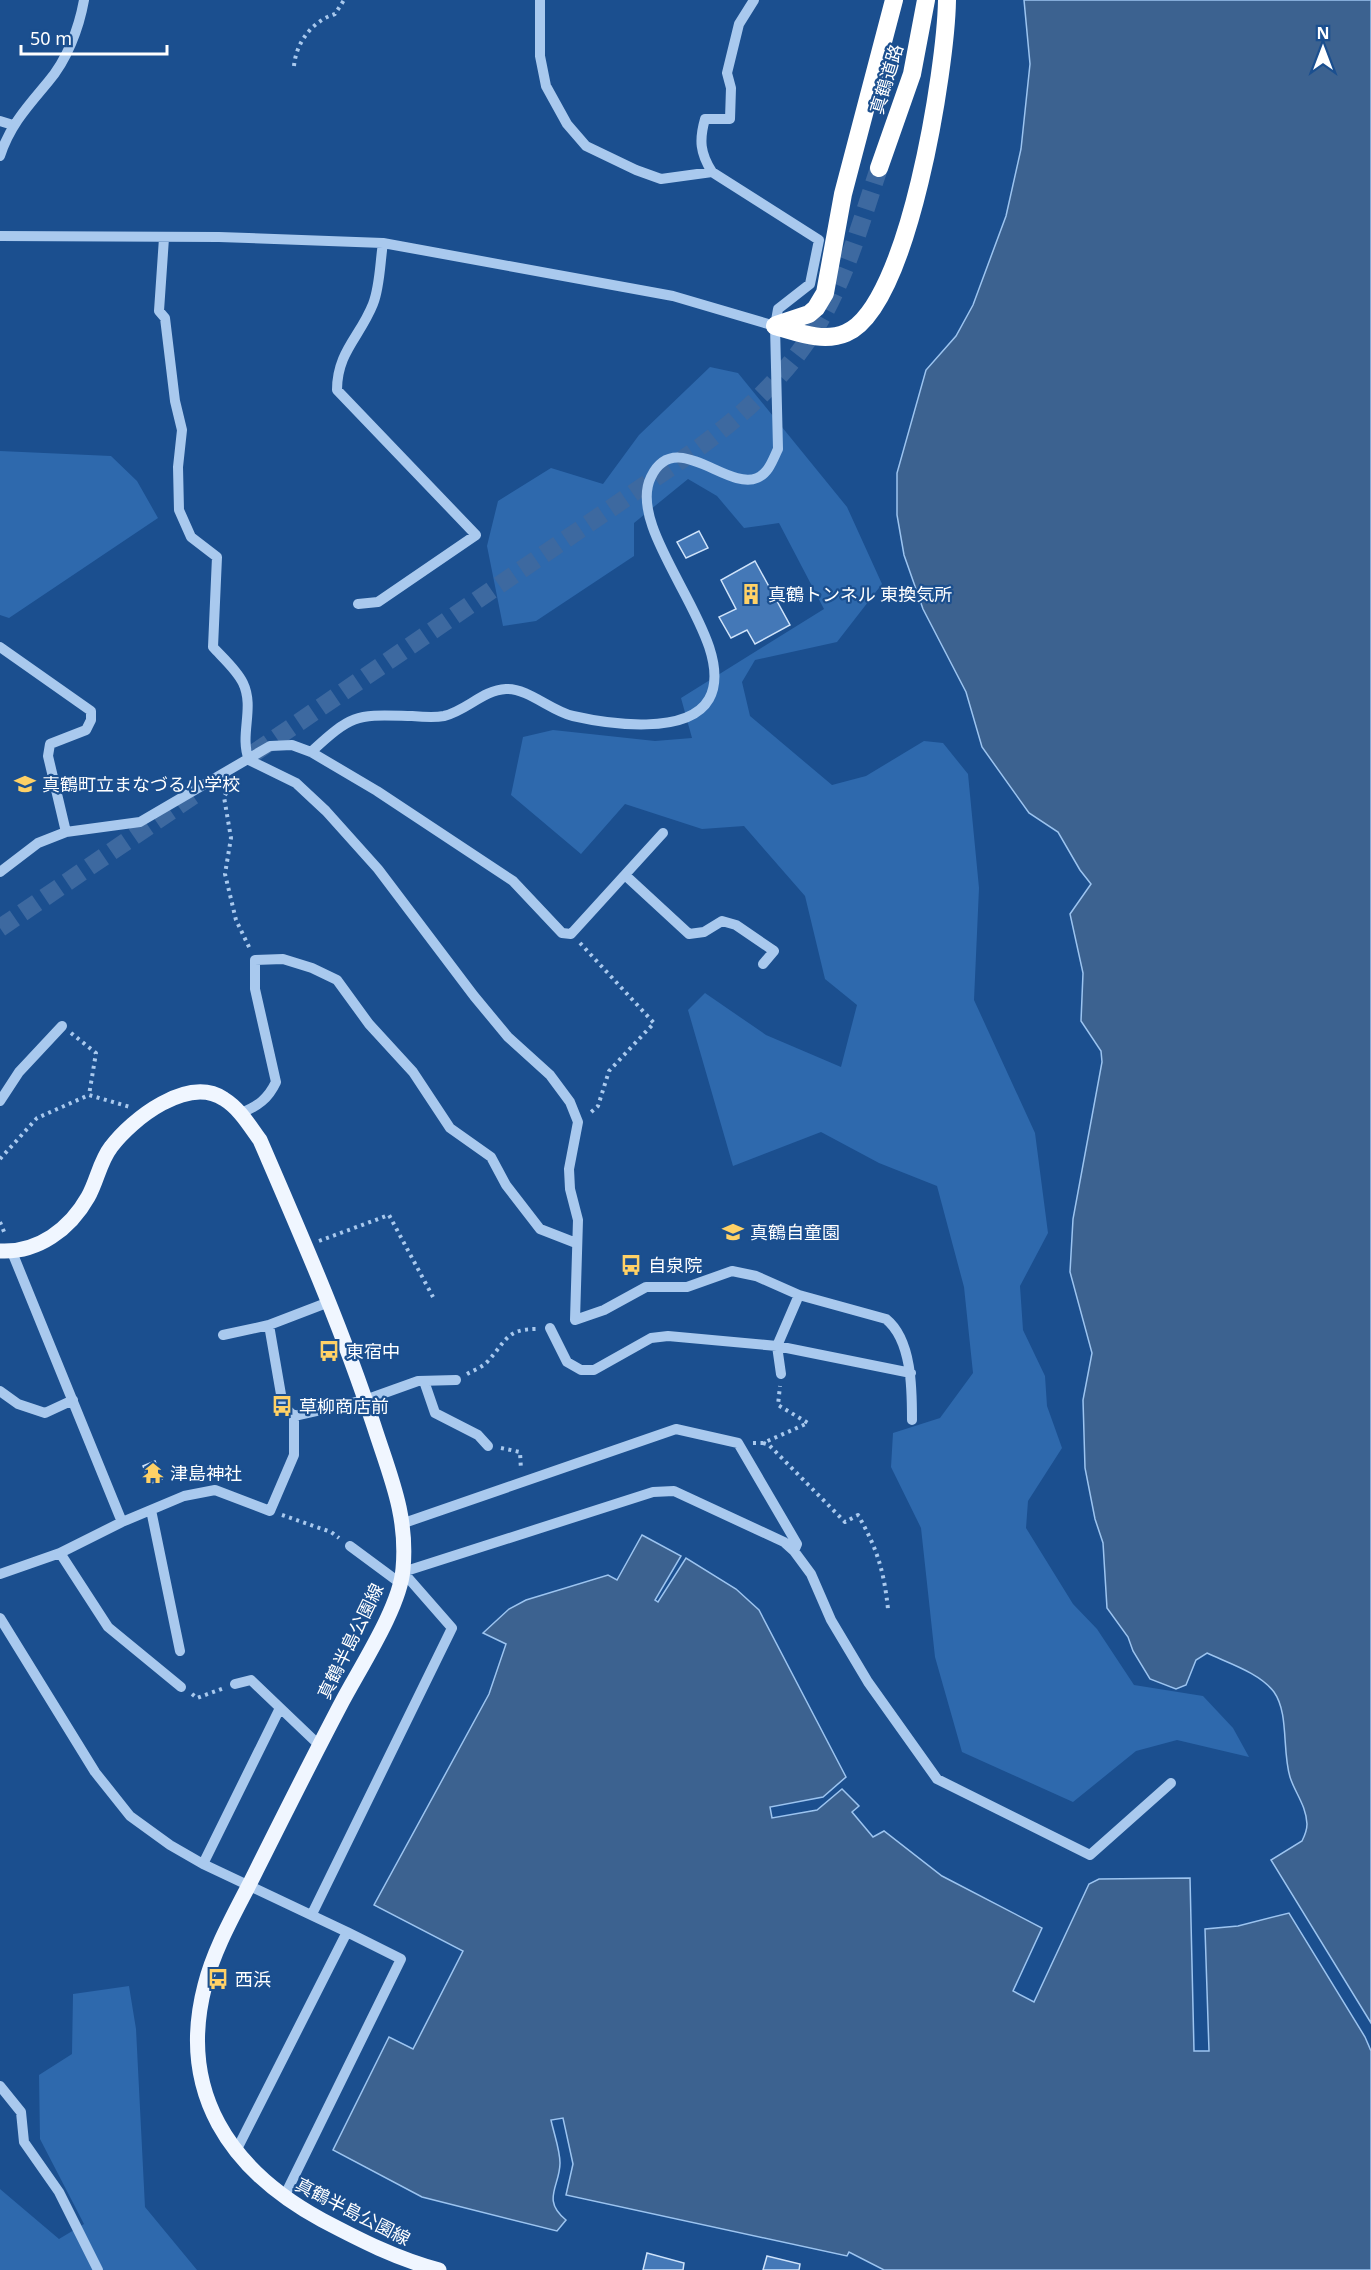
<svg xmlns="http://www.w3.org/2000/svg" width="1371" height="2270" font-family="'Noto Sans','Noto Sans JP',sans-serif">
<style>
.green{fill:#2e69ad}
.water{fill:#3c6290;stroke:#9cc4f0;stroke-width:1.5}
.building{fill:#4478b7;stroke:#cfe3fa;stroke-width:1.5}
.lines{fill:none;stroke-linecap:round;stroke-linejoin:round}
.highway-tunnel{stroke:#3d69a0;stroke-width:18;stroke-dasharray:18 9;stroke-linecap:butt}
.path{stroke:#a9c9ee;stroke-width:4;stroke-dasharray:3 4.5;stroke-linecap:butt}
.minor{stroke:#a9c9ee;stroke-width:10}
.major{stroke:#f0f6ff;stroke-width:15}
.highway{stroke:#fff;stroke-width:18}
.labels{text-anchor:middle;dominant-baseline:central;stroke-width:4.5;stroke-linejoin:round;paint-order:stroke}
.street-label{font-size:18px;fill:#fff;stroke:#1b4f8f}
.poi-label{font-size:18px;fill:#fff;stroke:#1b4f8f;text-anchor:start}
</style>
<rect width="100%" height="100%" fill="#1b4f8f"/>
<path class="green" d="M710 367 738 373 847 507 882 584 837 642 755 660 742 682 750 716 832 785 866 776 924 741 943 743 968 774 979 888 974 1000 1035 1133 1048 1233 1020 1286 1023 1330 1045 1376 1047 1406 1062 1448 1028 1501 1026 1528 1073 1604 1097 1629 1134 1685 1203 1696 1233 1728 1249 1757 1177 1740 1136 1751 1073 1802 962 1752 935 1657 921 1528 891 1467 893 1433 940 1418 973 1373 964 1287 937 1186 879 1163 821 1132 733 1166 688 1010 705 993 766 1035 841 1067 857 1005 825 979 805 896 744 826 702 829 625 804 581 854 511 795 523 737 553 730 655 741 692 738 681 698 824 609 779 523 744 528 717 496 688 479 634 523V556L536 621 503 626 487 546 498 501 551 468 603 484 639 435Z
M0 451 111 456 137 481 158 518 9 618 0 615Z
M129 1986 136 2029 145 2207 197 2270H0V2189L59 2239 84 2224 40 2139 39 2075 72 2054 73 1994Z"/>
<path class="water" d="M1024 0H1371V2023L1271 1860 1302 1841C1305 1835 1307 1830 1307 1824 1306 1805 1295 1793 1290 1777 1282 1751 1289 1713 1274 1692 1260 1673 1228 1663 1207 1653L1196 1660 1186 1685 1176 1689 1150 1679 1133 1651 1128 1637 1107 1608 1103 1543 1095 1519 1085 1468 1083 1400 1092 1353 1070 1272 1073 1219 1102 1062 1101 1051 1081 1021 1083 973 1070 914 1091 884 1080 870 1058 832 1029 813 982 747 966 692 923 609 904 555 897 515V473L926 370 956 336 973 305 1006 216 1021 149 1030 64Z
M642 1535 681 1556 655 1600 658 1602 686 1558 736 1589 759 1610 846 1777 823 1797 770 1807 772 1818 817 1810 842 1789 859 1806 852 1812 873 1837 884 1831 942 1876 1042 1928 1013 1991 1034 2002 1089 1884 1099 1879 1190 1878 1194 2051H1209L1205 1929 1238 1926 1289 1913 1365 2037 1371 2051V2270H884L849 2252 847 2256 566 2195 573 2164 563 2118 551 2120C554 2134 560 2150 560 2163 560 2186 541 2200 566 2220L557 2231 422 2197 333 2150 389 2037 413 2049 463 1951 374 1905 489 1694 506 1644 483 1633 509 1609 526 1600 608 1575 617 1580Z"/>
<path class="building" d="M699 531 708 548 686 558 677 542Z
M755 561 790 625 755 644 747 630 731 638 719 617 736 609 721 580Z
M155 1461 162 1479 150 1484 143 1466Z
M647 2253 684 2263 683 2270H643Z
M767 2256 800 2264 799 2270H763Z"/>
<g class="lines">
<path class="highway-tunnel" d="M254 753 693 452C739 418 784 379 815 329 845 281 861 222 879 168
M0 928 197 793"/>
<path class="path" d="M294 66C296 43 312 21 335 14L344 0
M230 786 224 797 231 838 225 874 236 920 250 949
M580 943 654 1023 609 1071 598 1106 589 1114
M71 1033 96 1053 89 1095
M0 1159 37 1118 89 1095 130 1107
M0 1222 5 1234
M319 1241 389 1215 433 1297
M467 1374C474 1370 483 1367 488 1361 507 1340 506 1329 537 1329
M753 1443H763L808 1423 778 1405 780 1386
M763 1443 769 1445 845 1522 858 1515C877 1548 884 1571 888 1609
M501 1448 520 1452 521 1470
M282 1515 331 1532 339 1538
M192 1694 197 1698 224 1688"/>
<path class="minor" d="M0 121 13 125
M0 156C10 125 28 106 48 82 67 60 79 28 84 0
M712 172C700 153 699 140 705 119H730L731 88 727 73 739 24 754 0
M0 236 219 237 383 243 673 296 775 326
M164 238 159 311 165 318 175 401 182 430 178 467 179 510 191 537 217 557 213 647C222 657 237 670 243 683 255 708 239 735 249 760L296 783 326 811 378 869 474 996 508 1037 550 1075 570 1102 578 1122 569 1169 570 1189 578 1220 575 1320 604 1310 646 1287H687L732 1271 756 1276 799 1295 886 1319C912 1340 912 1389 912 1420
M358 604 378 602 476 535 337 390C337 352 360 337 373 304 380 287 380 262 383 243
M0 647 91 711V720L86 730 50 744 48 756 66 832
M311 752C354 712 357 715 412 716 423 717 434 718 444 716 466 711 483 690 506 689 528 688 551 711 573 716 608 724 688 736 709 699 741 642 623 533 651 477 675 427 727 491 757 478 769 473 773 459 778 449L775 326 778 309 810 284 819 240 712 172 661 179 636 170 586 146 567 124 546 86 540 56V0
M0 872 38 843 66 832 140 822 270 746 292 745 311 752 377 791 513 881 562 933 571 934 663 833
M625 875 689 934 704 932 722 921 736 925 774 951 763 964
M0 1101 19 1072 62 1026
M241 1113C258 1106 268 1099 276 1082L255 989V960L283 959 312 968 337 980 369 1024 413 1072 450 1128 491 1157 506 1185 540 1229 576 1243
M12 1252 122 1522
M269 1325 283 1406 294 1416
M550 1328 567 1362 581 1370H594L651 1338 668 1336 777 1346 911 1373
M223 1335 269 1325 329 1302
M781 1374 777 1346 799 1295
M424 1381 435 1413 478 1435 488 1446
M0 1391 18 1404 45 1413 73 1400
M151 1510 180 1651
M404 1523 676 1429 738 1443 797 1544 794 1551
M350 1546 400 1583
M60 1553 108 1627 181 1687
M0 1574 60 1553 122 1522 184 1496 215 1490 270 1511 294 1455V1416L365 1400 418 1381 456 1380
M0 1618 95 1772 130 1816 170 1845 203 1864 347 1932 236 2151
M235 1684 251 1680 319 1745
M203 1864 280 1708
M312 1914 452 1628 403 1572 653 1492 674 1491 784 1542 794 1551 811 1574 831 1620 868 1682 937 1779 1090 1855 1171 1783
M0 2086 21 2112 24 2142 59 2192 98 2270
M284 2197 401 1959 347 1932"/>
<path class="major" d="M0 1251C38 1253 70 1229 88 1197 97 1181 100 1161 111 1147 132 1119 188 1075 224 1099 240 1109 249 1125 260 1140 301 1235 342 1328 374 1426 390 1476 408 1515 403 1569 400 1607 361 1666 342 1702 313 1757 285 1813 257 1869 239 1906 215 1945 205 1985 177 2092 230 2170 322 2220 360 2240 397 2259 439 2270"/>
<path class="highway" d="M879 168 912 74 926 0
M776 325 809 314 816 308 825 293 843 194 894 0
M775 326C797 332 823 343 846 333 909 307 946 66 947 0"/>
</g>
<defs>
<symbol id="building-bare" viewBox="-9 -9 18 18"><path d="M-4-6H4V6H1V3H-1V6H-4ZM-2.5-4.3h1.7v1.8h-1.7ZM.8-4.3h1.7v1.8H.8ZM-2.5-1h1.7V.8h-1.7ZM.8-1h1.7V.8H.8Z" fill="#ffd166" stroke="#1b4f8f" stroke-width="2.5" paint-order="stroke"/></symbol>
<symbol id="school-bare" viewBox="-9 -9 18 18"><path d="M0-5L7-2L0 1L-7-2ZM-4 1L0 2.5L4 1V4Q0 6-4 4Z" fill="#ffd166" stroke="#1b4f8f" stroke-width="2.5" paint-order="stroke"/></symbol>
<symbol id="bus-bare" viewBox="-9 -9 18 18"><path d="M-5-6H5V4H4V6H2V4H-2V6H-4V4H-5ZM-3.5-4V0h7V-4ZM-3.5 1.2v1.5H-2V1.2ZM2 1.2v1.5H3.5V1.2Z" fill="#ffd166" stroke="#1b4f8f" stroke-width="2.5" paint-order="stroke"/></symbol>
<symbol id="temple-bare" viewBox="-9 -9 18 18"><path d="M0-6L5-2H3V0L6.5 2.5H4V6H1.5V3h-3V6H-4V2.5H-6.5L-3 0V-2H-5Z" fill="#ffd166" stroke="#1b4f8f" stroke-width="2.5" paint-order="stroke"/></symbol>
</defs>
<g fill-rule="evenodd">
<use href="#building-bare" x="736" y="579" width="30" height="30"/>
<use href="#school-bare" x="10" y="769" width="30" height="30"/>
<use href="#school-bare" x="718" y="1217" width="30" height="30"/>
<use href="#bus-bare" x="616" y="1250" width="30" height="30"/>
<use href="#bus-bare" x="314" y="1336" width="30" height="30"/>
<use href="#bus-bare" x="267" y="1391" width="30" height="30"/>
<use href="#temple-bare" x="138" y="1458" width="30" height="30"/>
<use href="#bus-bare" x="203" y="1964" width="30" height="30"/>
</g>
<g class="labels">
<g class="street-label">
<text transform="translate(886 79) rotate(-73)">真鶴道路</text>
<text transform="translate(350 1641) rotate(-64)">真鶴半島公園線</text>
<text transform="translate(353 2211) rotate(27)">真鶴半島公園線</text>
</g>
<g class="poi-label">
<text x="768" y="594">真鶴トンネル 東換気所</text>
<text x="42" y="784">真鶴町立まなづる小学校</text>
<text x="750" y="1232">真鶴自童園</text>
<text x="648" y="1265">自泉院</text>
<text x="346" y="1351">東宿中</text>
<text x="299" y="1406">草柳商店前</text>
<text x="170" y="1473">津島神社</text>
<text x="235" y="1979">西浜</text>
</g>
</g>
<g transform="translate(1323 48)" stroke="#1b4f8f" stroke-width="4.5" paint-order="stroke">
<path d="M0-4.5L10 22L0 15L-10 22Z" fill="#ffffff"/>
<text y="-9" font-size="16" font-weight="bold" text-anchor="middle" fill="#ffffff">N</text>
</g>
<path d="M21 45v9h146v-9" fill="none" stroke="#ffffff" stroke-width="3"/>
<text x="30" y="45" font-size="18" fill="#ffffff" stroke="#1b4f8f" stroke-width="4.5" paint-order="stroke">50 m</text>
</svg>
